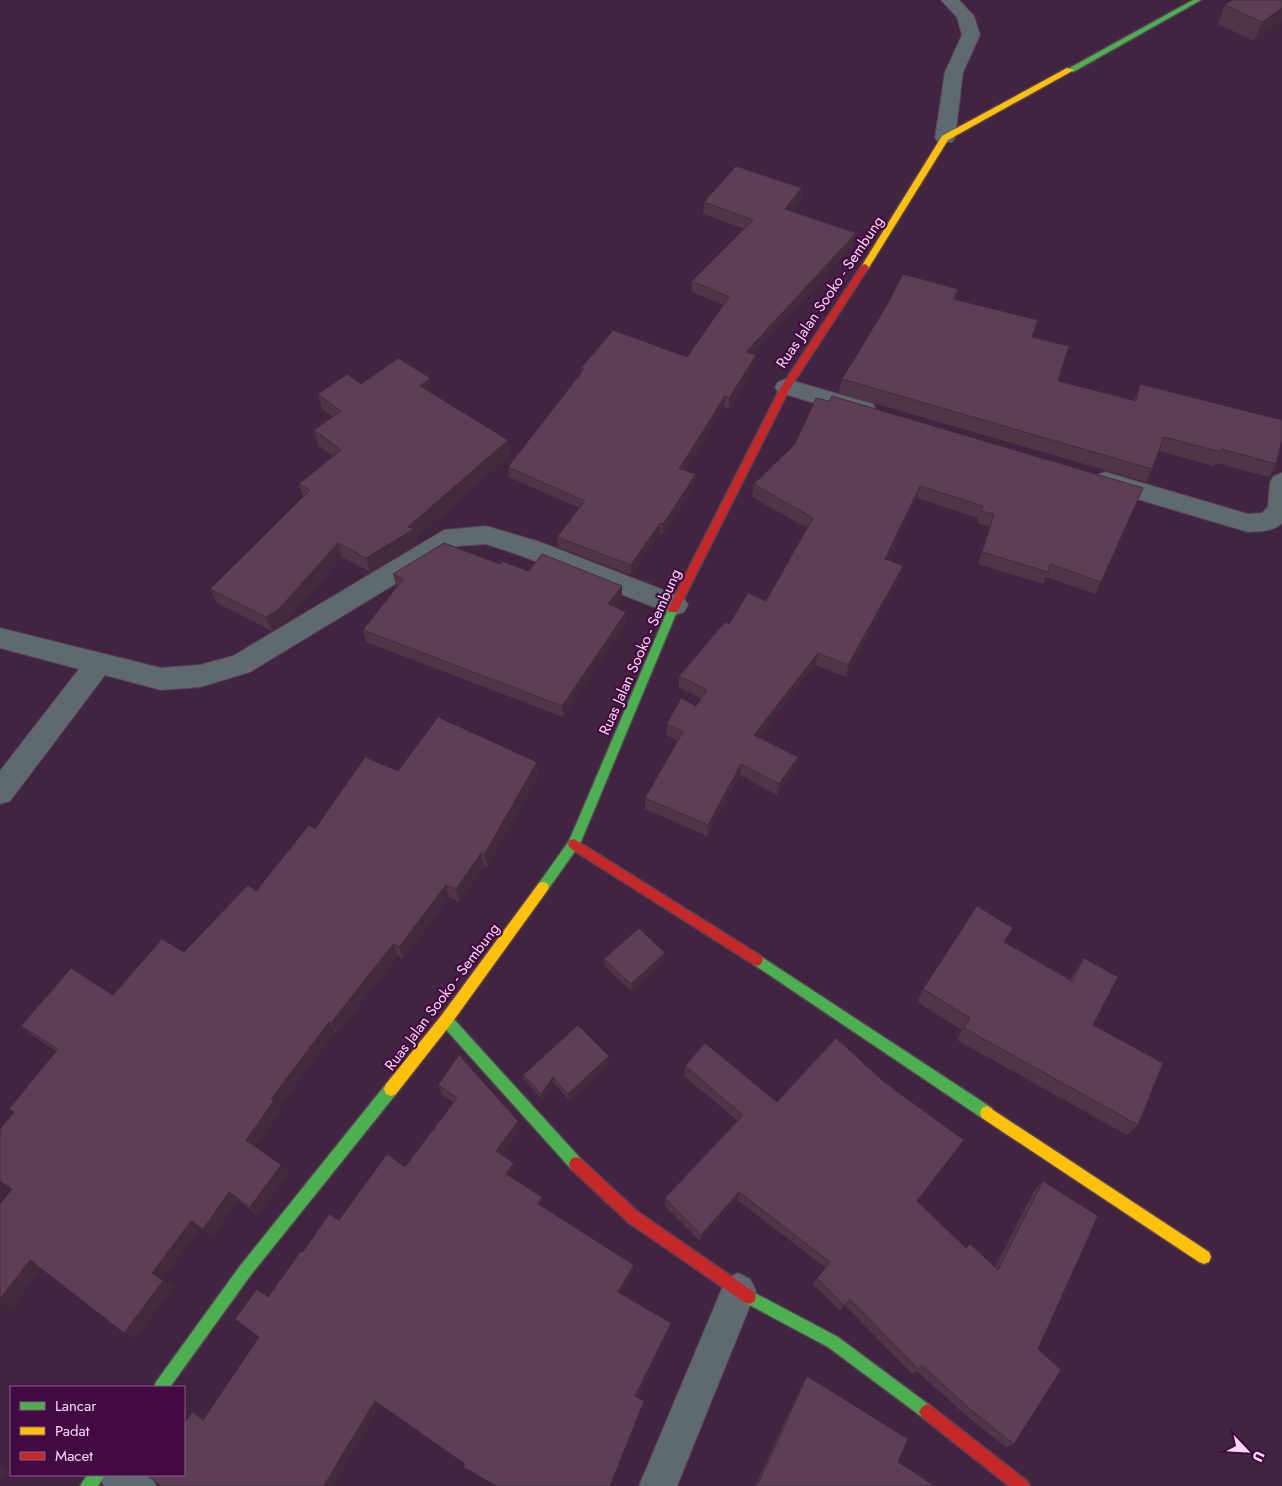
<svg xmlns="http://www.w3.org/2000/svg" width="1282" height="1486" font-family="Jost,sans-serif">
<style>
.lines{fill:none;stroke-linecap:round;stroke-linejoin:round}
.street-casing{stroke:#584057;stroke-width:2}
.fast-casing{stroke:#584057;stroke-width:3}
.slow-casing{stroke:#584057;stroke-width:3}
.jam-casing{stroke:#584057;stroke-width:3}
.street{fill:#5e6a70;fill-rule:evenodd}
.fast{fill:#4caf50;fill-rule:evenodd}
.slow{fill:#ffc107;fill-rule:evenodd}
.jam{fill:#c62828;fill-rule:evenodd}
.wall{fill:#503549}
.shaded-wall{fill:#412b3c}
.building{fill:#5d3e55;stroke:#412b3c}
.labels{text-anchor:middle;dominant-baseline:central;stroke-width:4.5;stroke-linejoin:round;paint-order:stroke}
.street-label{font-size:15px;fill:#f9d7f6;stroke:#420a41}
</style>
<rect width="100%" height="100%" fill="#412440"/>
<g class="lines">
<defs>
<path id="street" d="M941 0H959L974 16 980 35 963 72 955 138 952 142H938L935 138 945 72 962 35 957 17Z
M786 379 873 404 876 410 873 416 865 418 778 392 775 387 778 382Z
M1105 472 1248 514 1262 513 1268 507 1270 482 1274 476 1282 473V523C1273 532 1260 531 1248 532L1097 487 1093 481 1097 475Z
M486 526 540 542 684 598 688 605 684 612 675 615 522 556 486 544 458 546 250 672 200 687 161 690 105 675 10 801 0 804V771L79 669 0 648V628L161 668 200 665 233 656 444 530Z
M738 1273 750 1279 756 1291 677 1486H639L726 1279Z
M99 1475H151L156 1486H104Z"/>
<path id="fast" d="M1193 0H1201L1073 72 1066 70Z
M673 605 678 609 580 844 547 891 543 892 539 891 537 887 539 883 569 841 668 609Z
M757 954 992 1108 994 1113 992 1118 987 1120 982 1118 753 964 751 960 753 956Z
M446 1014 451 1016 581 1159 583 1164 581 1169 576 1171 571 1169 441 1024 440 1020 441 1016Z
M391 1082 396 1084 398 1089 396 1094 250 1276 170 1387H154L156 1382 240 1266 386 1084Z
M749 1290 838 1337 932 1407 935 1412 932 1417 927 1420 922 1417 828 1347 744 1302 742 1297 744 1292Z
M87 1475H105L98 1486H80Z"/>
<path id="slow" d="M1067 68 1074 70 948 140 868 269H862L861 267 942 136Z
M543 882 547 883 549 887 547 891 451 1024 396 1094 391 1096 386 1094 384 1089 386 1084 441 1016 539 883Z
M987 1106 1209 1252 1211 1257 1209 1262 1204 1264 1199 1262 982 1118 980 1113 982 1108Z"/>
<path id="jam" d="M865 264 869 267 790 388 677 612H669L668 609 781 387 862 265Z
M574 839 761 956 763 960 761 964 757 966 753 964 570 848 568 844 570 840Z
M576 1157 581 1159 638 1212 754 1292 756 1297 754 1302 749 1304 744 1302 628 1222 571 1169 569 1164 571 1159Z
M927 1404 932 1407 1027 1481 1030 1486H1009L922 1417 919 1412 922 1407Z"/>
</defs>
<use href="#street" class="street-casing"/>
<use href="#fast" class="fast-casing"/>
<use href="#slow" class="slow-casing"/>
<use href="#jam" class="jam-casing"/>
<use href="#street" class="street"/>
<use href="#fast" class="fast"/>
<use href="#slow" class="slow"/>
<use href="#jam" class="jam"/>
</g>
<path class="wall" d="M1282 0 1254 41 1218 24 1225 5Z
M802 188 801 199 791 211 854 244 753 354 755 366 729 409 724 407 685 471 696 474 695 485 663 535 660 534 631 575 558 547 557 537 579 508 509 477 508 467 581 374V368L687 357 723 305 692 292V281L745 229 703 214 704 202Z
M958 289 955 300 1033 337 1058 381 1134 400 1140 384 1276 464 1269 477 1216 463 1214 466 1159 451 1152 469 1146 482 839 393 842 379Z
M430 378 433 393H432L510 455 416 538 417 544 370 572 342 557 282 625 272 631 217 603 210 589 303 497 299 484 333 456 318 445 314 430 333 417 322 409 318 394 361 384Z
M754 484 1143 488 1095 594 1046 577 1043 584 978 564 990 527 977 523 978 518 917 498 888 560 903 566 899 578 846 677 815 665 759 737 798 757 796 768 777 795 740 775 707 836 645 809V798L678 741 667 735V724L696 706 701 699 679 687V676L729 624 766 601 807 528 752 497Z
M500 564 528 571 622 586V598L615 607 626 623 563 717 366 642 363 630 397 586H396L393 574Z
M398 771 539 776 487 867 484 866 459 902 449 897 403 959 398 956 337 1033 335 1032 279 1107 282 1110 255 1146 281 1165 289 1173 258 1215 238 1200 212 1236 201 1228 162 1279 173 1287 135 1338 41 1269 11 1308 13 1112 56 1051 33 1036 21 1026 113 995 184 952 256 891 315 829Z
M1005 942 1070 979 1075 971 1084 958 1093 1025 1138 1125 1127 1135 957 1040 962 1030 917 1002 923 989Z
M665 953V959L631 991 605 966 604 959Z
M609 1062 569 1100 554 1083 542 1099 524 1080 523 1075Z
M685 1066 777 1102 917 1201 966 1248 970 1244 995 1267 1035 1189 1043 1181 1038 1349 1014 1444 1006 1447 963 1413 917 1371 912 1374 845 1305 840 1311 813 1284 817 1278 826 1268 737 1200 700 1241 665 1206V1198L738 1121 684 1076Z
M438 1085 518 1121 520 1130 502 1155 516 1172 512 1178 544 1205 543 1207 634 1271 621 1294 670 1328 637 1397 644 1405 465 1464 381 1405 332 1486H161L202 1416 205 1418 259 1337 268 1297 303 1252 339 1220 405 1167 454 1102 442 1095Z
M807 1376 898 1462 935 1486H755L804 1380Z"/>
<path class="shaded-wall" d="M1282 8V21L1254 41 1262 22Z
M802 188 801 199 783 220 785 209Z
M856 233 854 244 745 363 746 352Z
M756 355 755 366 729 409V398Z
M430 378 433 393 422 401 420 386Z
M725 396 724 407 679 480V469Z
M508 440 510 455 416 538 417 544 370 572 366 558 408 527Z
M696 474 695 485 663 535V524Z
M920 486 917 498 882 572 885 559Z
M660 523V534L631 575V565Z
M338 543 342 557 282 625 272 631 266 617Z
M903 566 899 578 846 677 848 665Z
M622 586V598L608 616V604Z
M626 612V623L563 717 562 706Z
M818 653 815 665 753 746 754 735Z
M798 757 796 768 777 795 779 784Z
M537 762 539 776 487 867 484 855Z
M741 764 740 775 707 836 708 825Z
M481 853 484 866 459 902 456 889Z
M446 885 449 897 403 959 399 947Z
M393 944 398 956 337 1033 331 1023Z
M665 953V959L631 991V984Z
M329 1022 335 1032 279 1107 282 1110 254 1148 246 1140 271 1099Z
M609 1056V1062L569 1100 568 1094Z
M553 1077 554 1083 542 1099 541 1094Z
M518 1121 520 1130 499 1160 496 1151Z
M514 1163 516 1172 509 1183 506 1174Z
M281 1165 289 1173 258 1215 250 1207Z
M229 1192 238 1200 212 1236 203 1229Z
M739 1192 737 1200 700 1241 701 1235Z
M542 1197 544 1205 540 1212 538 1204Z
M191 1221 201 1228 162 1279 173 1287 135 1338 124 1333 152 1273Z
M30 1260 43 1266 11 1308 0 1304V1299Z
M634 1265V1271L619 1298 618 1292Z
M671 1323 670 1328 635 1400V1396Z
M375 1401 381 1405 332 1486H325L324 1485Z
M644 1401V1405L611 1486H610Z
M192 1412 202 1416 213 1424 203 1420Z
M0 1465 8 1471 0 1482Z"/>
<path class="building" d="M1232 0H1282V8L1262 22 1225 5Z
M736 166 802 188 785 209 856 233 746 352 756 355 729 398 725 396 679 469 696 474 663 524 660 523 631 565 557 537 585 501 508 467 584 369 581 368 613 330 687 357 729 297 692 281 753 220 704 202Z
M903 274 958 289 953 299 1038 320 1032 337 1069 346 1058 381 1136 401 1140 384 1282 420V440L1276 464 1222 449 1221 452 1164 437 1152 469 842 379 888 303Z
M398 358 430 378 420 386 508 440 408 527 414 529 366 558 338 543 277 611 266 617 210 589 310 490 299 484 341 450 314 430 341 411 318 394 347 374 361 384Z
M832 396 1143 488 1101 582 1050 564 1048 572 982 552 994 514 981 511 983 506 920 486 885 559 903 566 848 665 818 653 754 735 798 757 779 784 741 764 708 825 645 798 683 732 667 724 681 698 696 706 707 690 679 676 725 622 729 624 748 593 766 601 813 518 754 484 795 444 816 398 829 401Z
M444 543 500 564 502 561 528 571 542 554 622 586 608 604 626 612 562 706 363 630 403 579 393 574Z
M438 717 537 762 484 855 481 853 456 889 446 885 399 947 393 944 331 1023 329 1022 271 1099 274 1101 246 1140 281 1165 250 1207 229 1192 203 1229 191 1221 152 1273 163 1281 124 1333 30 1260 0 1299V1204L12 1189 0 1181V1129L14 1112 9 1109 58 1049 21 1026 71 968 113 995 162 939 184 952 248 885 256 891 309 825 315 829 365 757 398 771Z
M977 906 1013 928 1004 942 1072 981 1084 958 1118 977 1093 1025 1163 1063 1138 1125 964 1028 970 1018 923 989Z
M639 928 665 953 631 984 604 959Z
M578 1025 609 1056 568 1094 553 1077 541 1094 523 1075Z
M836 1038 884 1082 964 1140 917 1201 966 1248 970 1244 998 1270 1043 1181 1098 1216 1038 1349 1061 1370 1014 1444 971 1410 922 1365 918 1369 850 1299 844 1306 817 1278 830 1262 739 1192 701 1235 665 1198 743 1115 685 1066 705 1043 777 1102Z
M459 1055 518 1121 496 1151 514 1163 506 1174 542 1197 538 1204 634 1265 618 1292 671 1323 635 1396 644 1401 610 1486H496L463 1467 465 1464 375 1401 324 1485 325 1486H161L148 1476 149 1475H184V1424L192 1412 203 1420 259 1337 235 1319 257 1289 268 1297 301 1251 303 1252 329 1214 339 1220 387 1154 405 1167 457 1098 438 1085Z
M807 1376 908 1439 898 1462 935 1486H757Z"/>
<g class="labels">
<g class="street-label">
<text transform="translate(830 292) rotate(-56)">Ruas Jalan Sooko - Sembung</text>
<text transform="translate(640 652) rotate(-66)">Ruas Jalan Sooko - Sembung</text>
<text transform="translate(442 997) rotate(-53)">Ruas Jalan Sooko - Sembung</text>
</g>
</g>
<rect x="10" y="1386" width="175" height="90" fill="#420a41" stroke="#8b5c89"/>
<rect x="20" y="1402" width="25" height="8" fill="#4caf50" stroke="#8b5c89"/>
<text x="55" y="1411" font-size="15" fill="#f9d7f6">Lancar</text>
<rect x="20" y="1427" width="25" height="8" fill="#ffc107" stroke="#8b5c89"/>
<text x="55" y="1436" font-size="15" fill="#f9d7f6">Padat</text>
<rect x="20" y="1452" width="25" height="8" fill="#c62828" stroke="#8b5c89"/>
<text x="55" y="1461" font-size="15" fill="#f9d7f6">Macet</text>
<g transform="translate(1247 1451) rotate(115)" stroke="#420a41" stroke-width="4" paint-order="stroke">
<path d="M0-4L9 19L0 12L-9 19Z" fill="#f9d7f6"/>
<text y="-8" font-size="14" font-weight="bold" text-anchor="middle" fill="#f9d7f6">U</text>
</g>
</svg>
